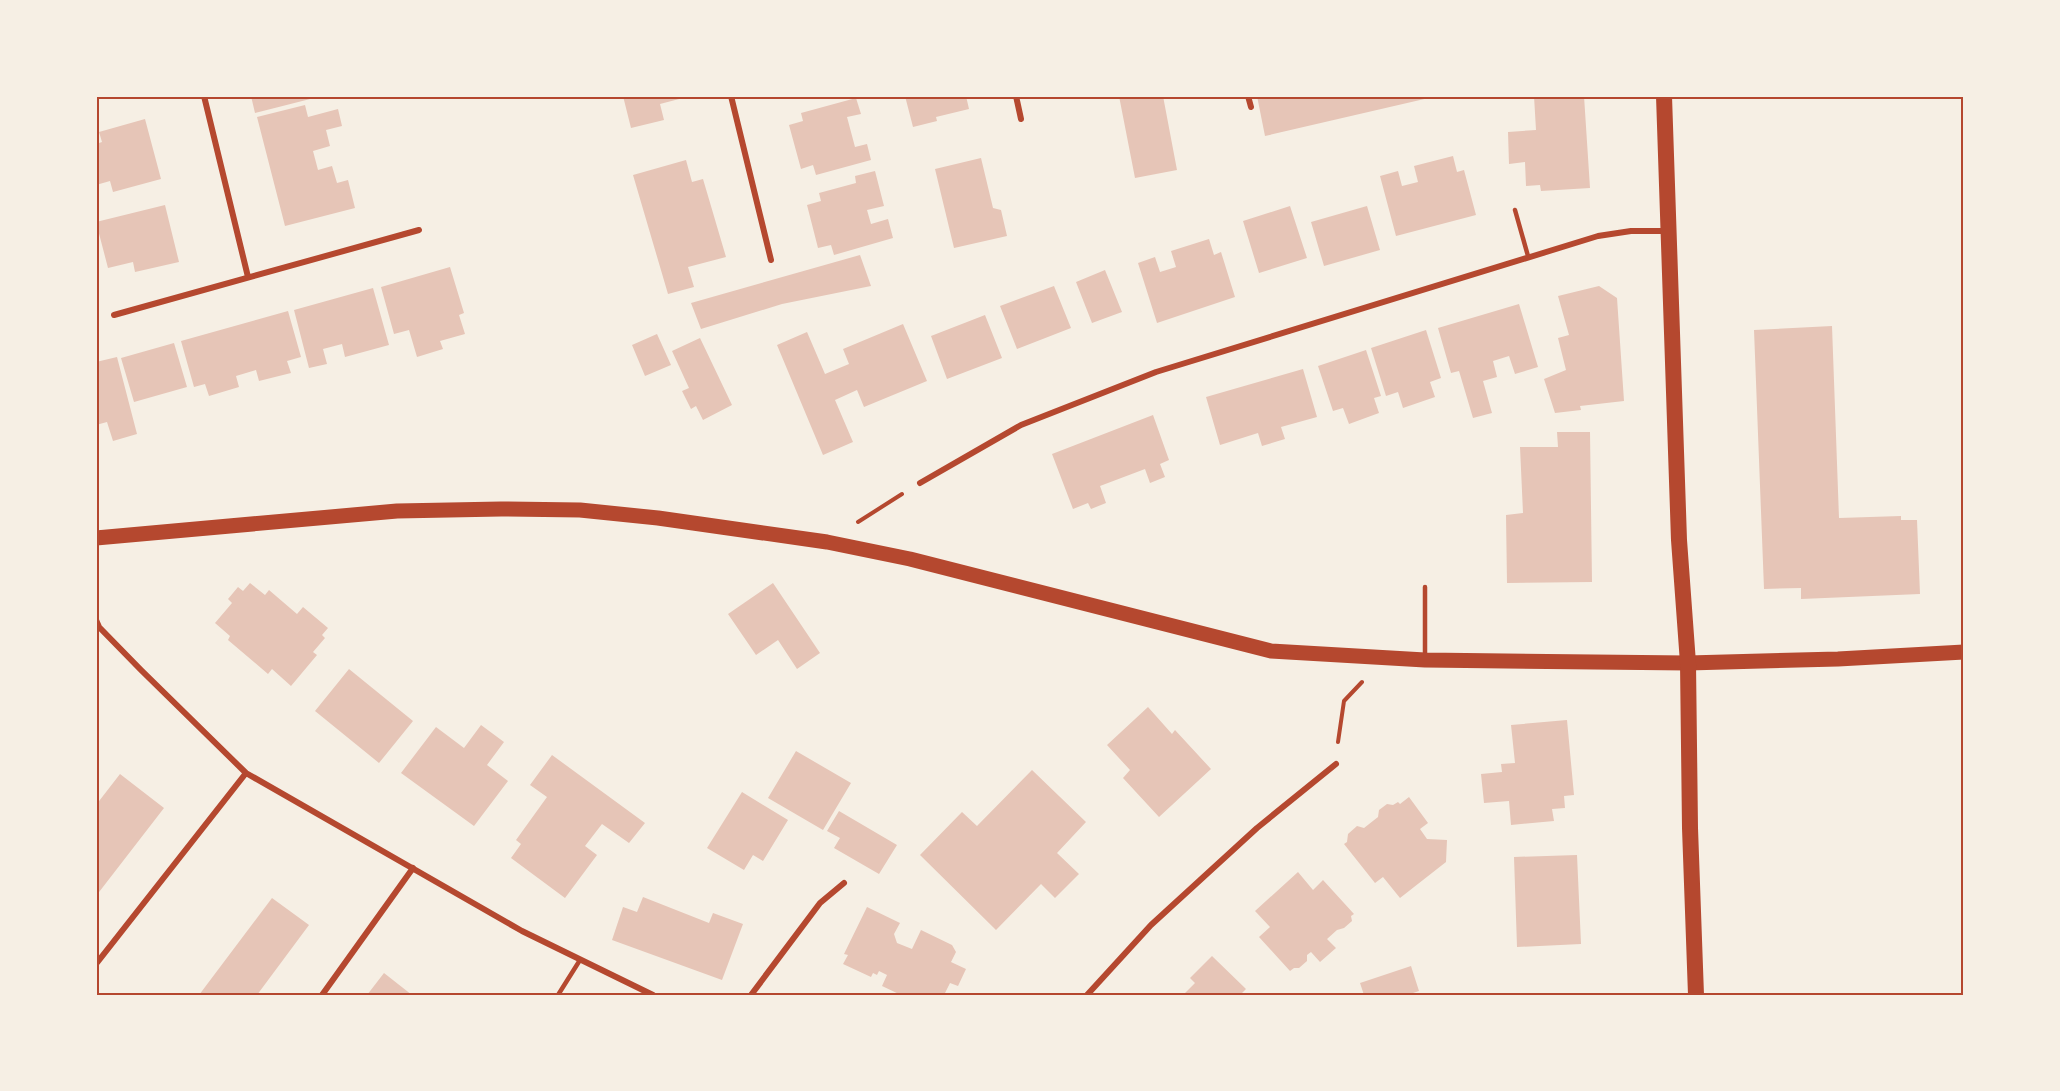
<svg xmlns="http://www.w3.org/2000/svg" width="2060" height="1091" font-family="Mulish,sans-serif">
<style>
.building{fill:#e6c5b7}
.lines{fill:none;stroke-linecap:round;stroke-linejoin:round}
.path{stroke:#b5482f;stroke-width:4}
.service{stroke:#b5482f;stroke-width:4.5}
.minor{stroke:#b5482f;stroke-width:6}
.primary{stroke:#b5482f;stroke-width:15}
.trunk{stroke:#b5482f;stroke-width:16}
.neatline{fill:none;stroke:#b5482f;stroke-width:2}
</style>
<rect width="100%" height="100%" fill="#f6efe4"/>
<path class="building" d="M251 96H318V97L255 113Z
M623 96H682L683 98 660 104 664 120 631 128Z
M905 96H966L969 109 936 117 937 121 913 127Z
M1119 96H1163L1177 170 1135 178Z
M1257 96H1433V97L1265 136Z
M1534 96H1584L1590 188 1541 191 1540 185 1526 186 1525 162 1509 164 1508 132 1536 130Z
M856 98 861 114 847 117 855 147 867 144 871 160 816 175 813 165 801 169 789 125 803 121 801 113Z
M305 105 308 117 338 109 342 126 326 130 330 146 313 151 318 170 332 166 337 183 348 180 355 208 285 226 257 117Z
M145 119 161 179 113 192 110 181 96 185V144L102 142 99 132Z
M1453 156 1457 172 1464 170 1476 215 1396 236 1380 176 1398 171 1402 186 1418 182 1414 166Z
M981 158 993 208 1001 210 1007 236 954 248 935 169Z
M686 160 692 182 703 179 726 257 688 267 694 287 668 294 633 175Z
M875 171 884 206 867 210 871 224 888 219 893 238 834 255 831 245 818 248 807 205 821 201 819 193 856 183 855 176Z
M165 205 179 262 135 272 133 262 108 268 96 222Z
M1290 206 1307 258 1259 273 1243 221Z
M1367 206 1380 250 1324 266 1311 222Z
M1209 239 1214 255 1221 252 1235 297 1157 323 1138 263 1155 257 1160 272 1176 267 1171 251Z
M860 255 871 286 782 304 701 329 691 303Z
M450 267 464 313 459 315 465 334 440 341 443 349 417 357 409 330 394 334 381 287Z
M1105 270 1122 312 1092 323 1076 282Z
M1054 286 1071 328 1017 349 1000 306Z
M1599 286 1617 298 1624 401 1580 406 1581 410 1555 413 1544 379 1566 370 1558 338 1569 335 1558 296Z
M373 288 389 345 345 357 342 344 323 349 327 364 309 368 294 310Z
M1519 304 1538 367 1515 374 1509 356 1493 361 1497 377 1483 381 1492 413 1473 418 1459 371 1451 373 1438 328Z
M288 311 301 357 287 361 291 373 259 381 256 370 236 376 239 387 209 396 205 384 194 387 181 341Z
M985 315 1002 358 947 379 931 336Z
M903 324 927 381 864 407 857 390 835 400 853 442 823 455 777 345 807 332 825 374 849 364 843 349Z
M1832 326 1839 518 1901 516V520H1917L1920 594 1801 599V588L1764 589 1754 330Z
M1426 330 1441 378 1430 382 1435 397 1403 408 1398 392 1386 396 1371 348Z
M657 334 671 365 645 376 632 345Z
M700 338 732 405 703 420 696 406 691 409 682 391 689 388 672 351Z
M174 343 187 387 134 402 121 358Z
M1366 350 1381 396 1374 398 1379 413 1349 424 1343 408 1333 411 1318 366Z
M117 357 137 434 113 441 107 422 96 425V362Z
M1303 369 1317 417 1281 427 1285 439 1262 446 1258 433 1220 445 1206 397Z
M1153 415 1169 460 1160 464 1165 477 1150 483 1145 469 1100 486 1106 503 1091 509 1088 503 1073 509 1052 454Z
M1557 432H1590L1592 582 1507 583 1506 515 1523 513 1520 447H1558Z
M250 583 265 595 269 590 297 614 303 607 328 628 322 635 325 638 313 652 317 655 291 686 272 669 268 674 228 640 230 636 215 623 232 603 228 599 238 587 243 591Z
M773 583 820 653 797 669 778 640 756 655 728 614Z
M349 669 413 721 379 763 315 711Z
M1148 707 1172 734 1175 730 1211 769 1159 817 1123 778 1130 770 1107 745Z
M1567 720 1574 795 1564 796 1565 808 1552 809 1554 821 1511 825 1509 801 1484 803 1481 774 1502 772 1501 764 1515 763 1511 725Z
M481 725 504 742 487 765 508 781 474 826 401 773 436 727 464 748Z
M796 751 851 783 823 830 768 798Z
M552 755 645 823 629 843 602 824 585 846 597 855 565 898 511 858 521 844 516 840 547 797 530 785Z
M1032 770 1086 822 1057 853 1079 874 1055 898 1041 884 996 930 920 855 962 812 977 826Z
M120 774 164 808 96 896V805Z
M742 792 788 820 763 861 753 855 744 870 707 848Z
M1409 797 1428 823 1420 829 1427 839 1447 840 1446 862 1400 898 1383 877 1375 883 1344 844 1347 842 1348 834 1357 826 1364 828 1378 817 1379 810 1387 804 1393 805 1398 802 1400 804Z
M839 811 897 845 879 874 834 848 840 838 827 831Z
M1577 855 1581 944 1517 947 1514 857Z
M1298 872 1313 890 1323 880 1354 914 1351 916 1352 921 1344 928 1337 930 1327 939 1336 948 1320 962 1311 952 1307 955V961L1299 968H1294L1290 971 1259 937 1270 927 1255 911Z
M643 897 709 923 713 913 743 924 722 980 612 940 623 907 637 912Z
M272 898 309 925 257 995H199Z
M867 907 900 923 894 934 897 943 912 949 921 930 952 945 956 952 951 962 966 969 958 986 950 983 944 995H901L882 986 887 975 879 971 877 975 873 973 871 977 843 964 848 955 844 954Z
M1212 956 1246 989 1240 995H1187L1185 993 1195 983 1190 978Z
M1411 966 1419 991 1407 995H1364L1360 983Z
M384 973 412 995H367Z"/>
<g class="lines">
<path class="path" d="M858 522 902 494
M1338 742 1344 701 1362 682"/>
<path class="service" d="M1515 210 1528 256
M1425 657V587
M558 995 580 960"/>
<path class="minor" d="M204 96 248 277
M731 96 771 260
M1016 96 1021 119
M1248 96 1251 107
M114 315 419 230
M920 483 1021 425 1156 372 1598 236 1631 231H1668
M96 620 99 627 141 670 246 773 522 931 653 995
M96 964 246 773
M322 995 413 868
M751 995 820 903 844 883
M1087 995 1151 925 1257 828 1336 764"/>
<path class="primary" d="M96 538 397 511 501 509 580 510 658 518 827 542 910 559 1271 651 1425 660 1688 663 1838 659 1964 652"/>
<path class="trunk" d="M1664 96 1679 540 1688 663 1690 828 1696 995"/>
</g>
<rect width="2060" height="1091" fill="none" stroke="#f6efe4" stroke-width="195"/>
<rect x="98" y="98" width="1864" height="896" class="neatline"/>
</svg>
